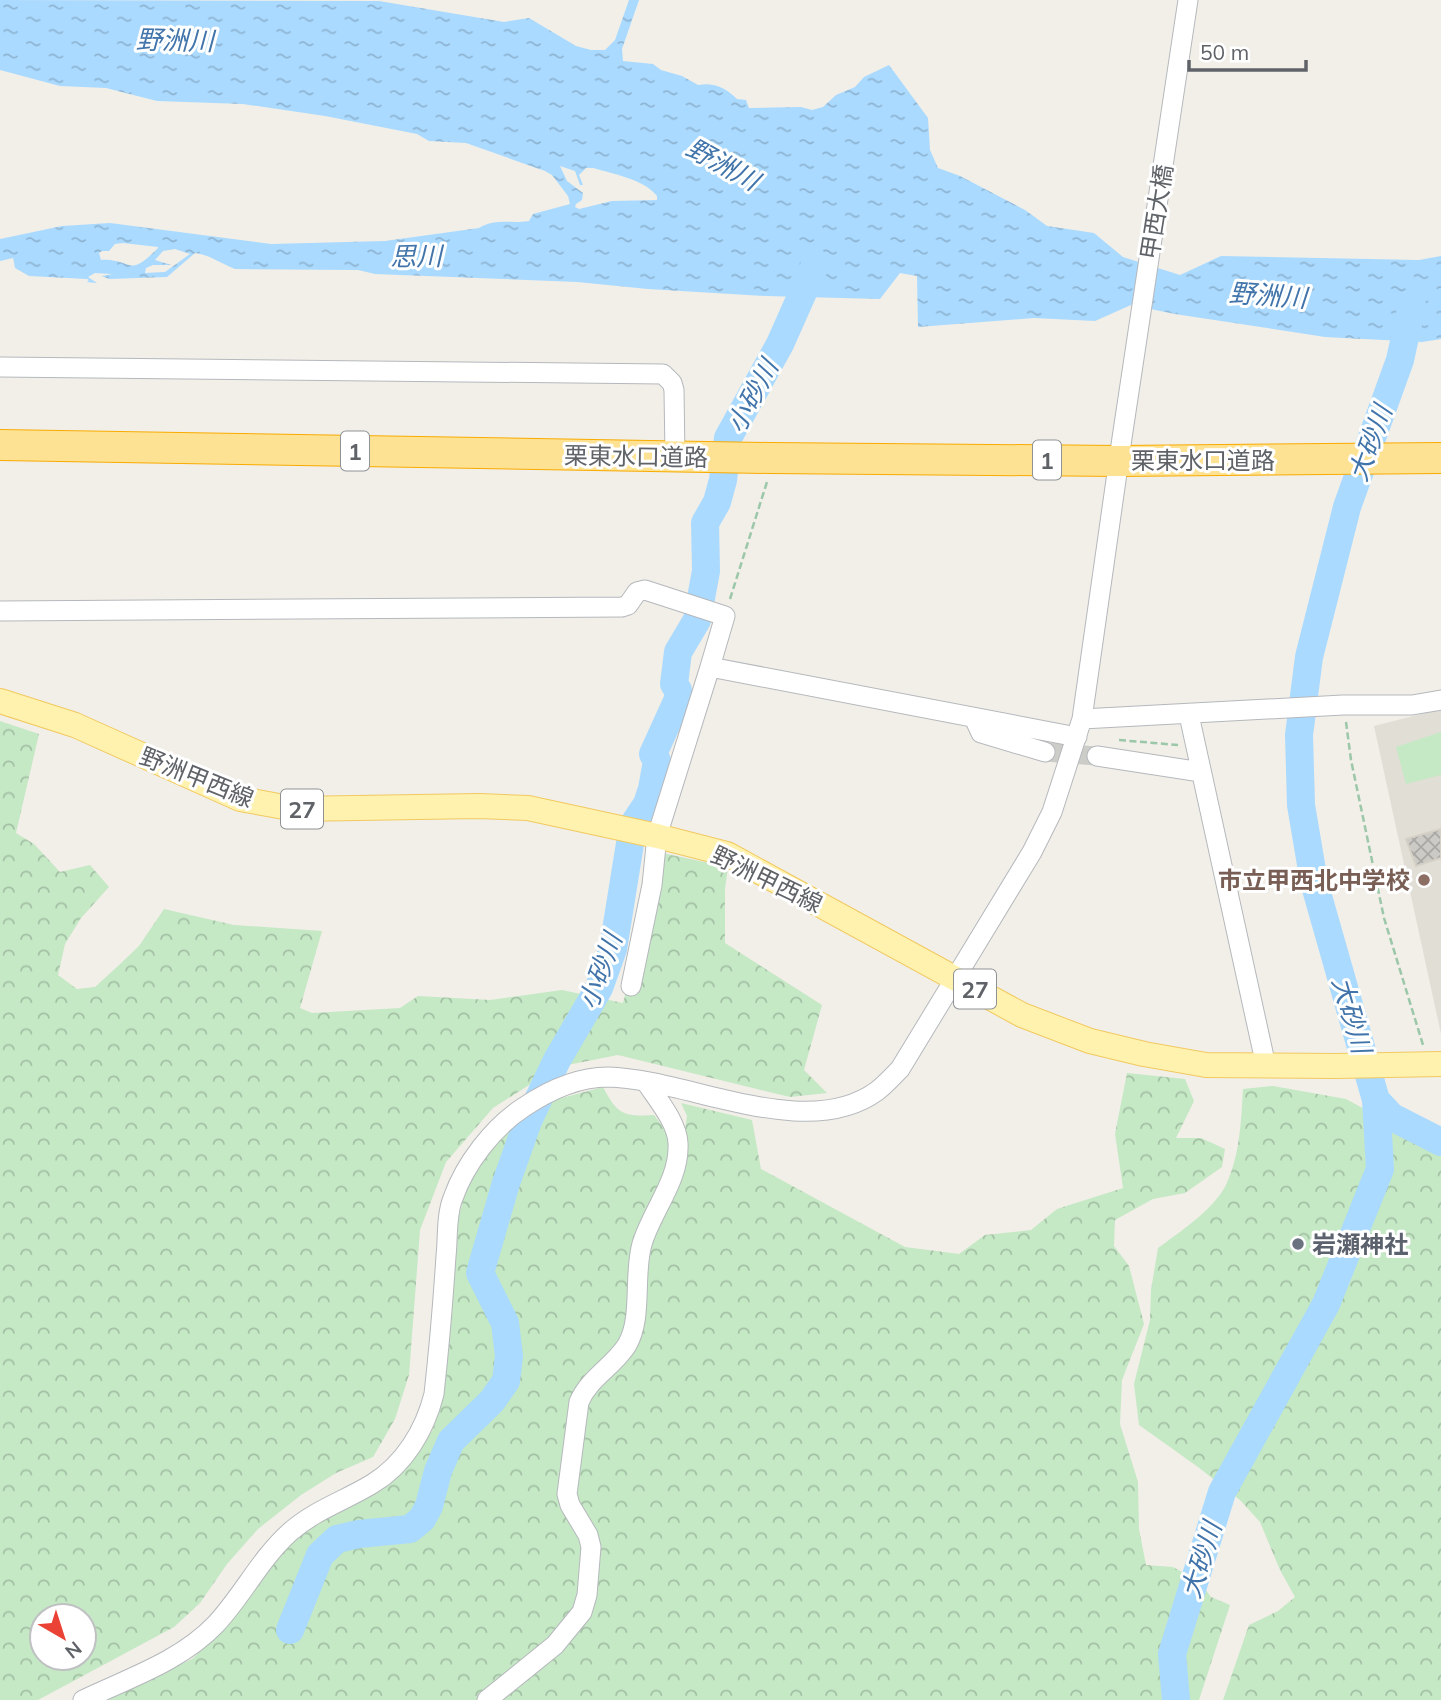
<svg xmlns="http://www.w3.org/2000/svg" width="1441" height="1700" font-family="Mulish,'Noto Sans JP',sans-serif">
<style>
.education{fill:#e1ded6}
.forest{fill:url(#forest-crowns);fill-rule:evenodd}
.pitch{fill:#c5e8c5}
.water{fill:url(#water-ripples);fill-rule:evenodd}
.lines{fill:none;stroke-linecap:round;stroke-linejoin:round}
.river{stroke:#aadaff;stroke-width:28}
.building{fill:url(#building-cross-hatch);stroke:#d6d1c6;stroke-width:2}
.minor-tunnel{stroke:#ccccc8;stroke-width:19;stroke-dasharray:19 10;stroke-linecap:butt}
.minor-casing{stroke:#b5b8bc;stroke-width:21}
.major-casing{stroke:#f2c960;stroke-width:26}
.highway-casing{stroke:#f9ab00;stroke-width:32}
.path{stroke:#9cc7a9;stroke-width:2.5;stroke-dasharray:7 3.5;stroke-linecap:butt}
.minor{stroke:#fff;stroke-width:19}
.major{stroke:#fff2af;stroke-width:24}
.highway{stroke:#fde293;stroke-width:30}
.education-dot{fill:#8d6e63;stroke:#fff;stroke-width:2.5}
.worship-dot{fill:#6b7280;stroke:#fff;stroke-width:2.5}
.labels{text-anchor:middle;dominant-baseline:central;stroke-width:6;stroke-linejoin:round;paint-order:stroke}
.shield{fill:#fff;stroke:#8f9295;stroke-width:2}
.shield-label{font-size:23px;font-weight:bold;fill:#5f6368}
.street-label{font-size:24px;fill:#5f6368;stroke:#fff}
.education-label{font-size:24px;font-weight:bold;fill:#785e54;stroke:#fff;text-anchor:end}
.worship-label{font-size:24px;font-weight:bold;fill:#5b616d;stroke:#fff;text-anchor:start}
.water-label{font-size:26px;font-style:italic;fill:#4174aa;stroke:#fff}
</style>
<defs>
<pattern id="forest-crowns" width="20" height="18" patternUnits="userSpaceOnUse" patternTransform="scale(1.75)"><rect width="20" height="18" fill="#c5e8c5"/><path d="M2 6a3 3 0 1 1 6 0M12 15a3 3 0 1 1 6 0" fill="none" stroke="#a3c0a4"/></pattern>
<pattern id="water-ripples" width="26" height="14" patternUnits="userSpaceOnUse" patternTransform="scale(1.75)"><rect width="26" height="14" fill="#aadaff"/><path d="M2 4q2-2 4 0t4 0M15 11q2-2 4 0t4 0" fill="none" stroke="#8eb4d2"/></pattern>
<pattern id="building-cross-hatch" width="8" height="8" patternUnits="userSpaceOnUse" patternTransform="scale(1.75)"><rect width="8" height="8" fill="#cccac5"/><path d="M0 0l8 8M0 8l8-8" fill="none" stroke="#a9a8a4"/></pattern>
</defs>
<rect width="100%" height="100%" fill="#f1efe8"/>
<path class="education" d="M1441 709V1034L1374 726Z"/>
<path class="forest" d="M0 721 39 734 16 833 34 844 60 872 90 865 109 887 81 918 65 944 58 975 77 989 95 987 118 966 139 946 164 909 234 925 322 931 300 1008 312 1013 400 1008 418 996 490 1000 562 990 623 1003 662 853 728 867 725 889V943L822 1005 804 1070 827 1093 790 1097 618 1055 557 1067 493 1108 446 1162 420 1230 409 1375 395 1419 373 1457 336 1473 301 1495 258 1529 227 1564 200 1603 174 1627 38 1700H0ZM42 1616H84V1658H42Z
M1127 1073 1185 1079 1194 1101 1176 1138H1201L1225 1149 1222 1167 1185 1193 1153 1199 1115 1220 1114 1246 1129 1266 1144 1324 1122 1380 1120 1424 1138 1482 1139 1529 1146 1565 1173 1567 1200 1582 1211 1597 1230 1605 1199 1700H106L192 1659 217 1635 257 1578 302 1532 409 1461 432 1431 444 1395 455 1231 466 1189 490 1148 521 1118 558 1099 603 1087C617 1114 623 1117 654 1115L682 1152 687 1116 681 1103 752 1120 761 1169 905 1247 959 1254 985 1235 1031 1230 1057 1209 1123 1188 1115 1134Z
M1273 1086 1346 1099 1441 1151V1700H1223L1249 1625 1278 1611 1295 1597 1280 1570 1260 1522 1240 1500 1198 1467 1139 1425 1134 1384 1150 1320 1151 1290 1158 1248C1180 1232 1214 1209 1226 1185 1240 1155 1241 1122 1243 1089Z"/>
<path class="pitch" d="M1441 732V775L1406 784 1396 747Z"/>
<path class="water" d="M0 0 379 1 504 22 529 18 576 46 591 50H605L615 40 629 0H639L622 49 623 61 653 64 661 70 682 76 698 85C714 82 726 88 737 99L746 100 749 108 801 107 812 110 823 107 836 95 855 87 864 77 889 65 928 118 930 150 938 168 960 176 1025 210 1047 226 1094 233 1123 257 1180 275 1221 256 1419 260 1441 256V339L1422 342 1325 337 1175 314 1131 305 1095 321 1034 318 918 327 917 276 900 273 880 299 766 296 648 289 577 282 375 274 358 270 235 269C220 263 210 255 195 253L167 277 109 279 102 276 112 274 95 273 88 277 97 283 87 282 89 280 87 279 29 276 15 268 13 258 0 261V239L62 226 110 223 271 244 385 241 479 228C496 218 511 224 529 221L533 214 570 204 568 196 552 175 545 171 466 143 429 141 417 134 325 116 243 104 157 101 106 88 60 86 0 70ZM560 166 575 171 580 185H583L579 175 586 168H593C613 174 644 179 657 196V200L612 201 579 209 575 207 576 204 582 200 583 193 567 181ZM123 243 158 247V248C127 280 132 258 101 260L99 253 102 251H109L115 244ZM175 249 190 254 165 272 145 273 146 268 153 265H171L155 260 163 251Z"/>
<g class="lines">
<path class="river" d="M1376 1100 1392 1117 1441 1142
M290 1630 320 1555 337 1539 359 1534 410 1529 422 1519 429 1506 438 1471 451 1441 492 1401 506 1381 509 1356 505 1323 480 1273 506 1183 528 1121 557 1060 599 988 613 949 633 825 647 804 652 789 657 761 653 754 678 699V690L674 684 678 652 697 620 706 571 705 523 717 502 723 480 728 438 780 344 816 263
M1176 1700 1172 1654 1222 1492 1326 1304 1380 1169 1376 1100 1314 882 1301 805 1299 735 1309 657 1347 507 1400 360 1412 305"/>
</g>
<path class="building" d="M1441 829V858L1416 866 1406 839Z"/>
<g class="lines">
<path class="minor-tunnel" d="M1045 752 1097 756"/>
<defs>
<path id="minor" d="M0 367 663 374 672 383 674 390 675 456
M0 611 622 607 628 605 637 592 645 590 725 616 710 667 1077 737
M1189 715 1266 1066
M974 718 981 733 1045 752
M1082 719 1343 705H1412L1441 700
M1097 756 1201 772
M631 986 652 885 657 836 710 667
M83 1700C129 1678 181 1661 216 1624 243 1595 260 1559 290 1532 315 1510 344 1501 372 1484 404 1465 425 1430 434 1394 439 1349 443 1302 446 1256 448 1239 446 1215 453 1198 465 1164 493 1127 524 1107 548 1091 577 1077 608 1077 688 1079 806 1143 877 1091 885 1085 893 1076 900 1069L1032 852 1052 812 1082 719 1122 438 1188 0
M487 1700 555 1645 582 1612 587 1595 591 1547 588 1535 570 1505 567 1494 579 1402C589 1378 614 1366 627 1345 643 1318 633 1275 642 1244 652 1210 680 1180 678 1143 677 1122 657 1099 646 1082"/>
<path id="major" d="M0 701 75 725 240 799 295 809 479 806 528 808 657 836 727 854 1022 1015 1090 1041 1144 1054 1206 1065 1336 1066 1441 1064"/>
<path id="highway" d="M0 445 770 458 1119 461 1441 458"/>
</defs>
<use href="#minor" class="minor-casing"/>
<use href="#major" class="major-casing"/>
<use href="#highway" class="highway-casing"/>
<path class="path" d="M730 599 767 482
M1346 722 1351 760 1384 918 1423 1045
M1119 740 1178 745"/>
<use href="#minor" class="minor"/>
<use href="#major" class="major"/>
<use href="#highway" class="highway"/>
</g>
<circle class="education-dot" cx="1424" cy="880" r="7"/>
<circle class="worship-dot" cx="1298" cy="1244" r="7"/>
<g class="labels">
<g class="shield">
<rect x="341" y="431.5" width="28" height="39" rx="5"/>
<rect x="1033" y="440.5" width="28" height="39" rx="5"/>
<rect x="281" y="789.5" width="42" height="39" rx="5"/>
<rect x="954" y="969.5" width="42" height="39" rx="5"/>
</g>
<g class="shield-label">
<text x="355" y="451">1</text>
<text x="1047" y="460">1</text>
<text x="302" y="809">27</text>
<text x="975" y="989">27</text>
</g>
<g class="street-label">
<text transform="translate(1156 212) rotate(-81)">甲西大橋</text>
<text transform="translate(636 456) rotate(1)">栗東水口道路</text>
<text x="1203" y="460">栗東水口道路</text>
<text transform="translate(197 777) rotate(22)">野洲甲西線</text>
<text transform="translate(767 879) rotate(26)">野洲甲西線</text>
</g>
<g class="education-label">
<text x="1410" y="880">市立甲西北中学校</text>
</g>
<g class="worship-label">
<text x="1312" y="1244">岩瀬神社</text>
</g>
<g class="water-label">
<text transform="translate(175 40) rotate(1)">野洲川</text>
<text transform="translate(723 164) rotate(29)">野洲川</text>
<text transform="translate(416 256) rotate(-1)">思川</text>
<text transform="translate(1268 295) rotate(4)">野洲川</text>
<text transform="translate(752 396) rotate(-62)">小砂川</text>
<text transform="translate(1370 443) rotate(-70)">大砂川</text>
<text transform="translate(600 971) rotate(-70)">小砂川</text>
<text transform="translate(1352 1015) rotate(74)">大砂川</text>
<text transform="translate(1201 1560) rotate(-73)">大砂川</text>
</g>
</g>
<g transform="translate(63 1637) rotate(141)"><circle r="33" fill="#ffffff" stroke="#bfc1c3" stroke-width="2"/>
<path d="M0-5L12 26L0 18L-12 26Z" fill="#ea4335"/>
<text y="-10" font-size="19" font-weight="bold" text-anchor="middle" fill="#5f6368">N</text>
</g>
<path d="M1189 60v10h117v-10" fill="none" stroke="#5f6368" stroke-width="3.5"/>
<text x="1200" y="60" font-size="21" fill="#5f6368" stroke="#ffffff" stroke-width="5" paint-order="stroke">50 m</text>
</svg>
